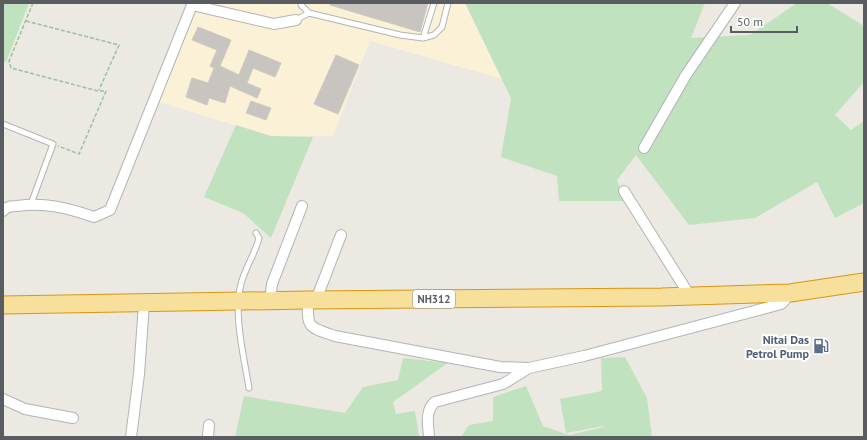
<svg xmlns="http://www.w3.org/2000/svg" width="867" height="440" font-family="'PT Sans',sans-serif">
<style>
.commercial{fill:#fbf1d7}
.green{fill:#c0e2bf}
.building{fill:#c8c5c0;stroke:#cfcac0}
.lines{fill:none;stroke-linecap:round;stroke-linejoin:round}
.service-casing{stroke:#b2b4b8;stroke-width:7}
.minor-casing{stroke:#b2b4b8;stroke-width:12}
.trunk-casing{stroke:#db9611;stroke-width:19}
.path{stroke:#99c2a3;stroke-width:1.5;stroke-dasharray:4 2;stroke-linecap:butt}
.service{stroke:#fff;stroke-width:5}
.minor{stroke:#fff;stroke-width:10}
.trunk{stroke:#f6e09c;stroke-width:17}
.labels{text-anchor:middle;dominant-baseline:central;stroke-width:4;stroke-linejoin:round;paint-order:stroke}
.shield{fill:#fff;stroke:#8b8e90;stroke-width:1}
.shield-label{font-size:11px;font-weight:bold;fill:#595d61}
.service-label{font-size:12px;font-weight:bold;fill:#4e5e75;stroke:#fff;text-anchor:end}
</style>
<rect width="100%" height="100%" fill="#ebe9e1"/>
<path class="commercial" d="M187 3H465L502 79 370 41 333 136H271L149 99Z"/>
<path class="green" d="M3 3H29L6 62 3 61Z
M465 3H705L691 38 750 35 797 3H827L864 26V82L835 115 851 130 864 121V203L835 218 817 182 755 218 689 225 636 155 617 180 625 201H559L557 176 501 157 511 98Z
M236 125 271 136 313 137 271 238 243 213 204 197Z
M625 357 647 398 652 437H461L469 425 493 421V397L526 386 543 426 569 435 604 427V426L566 433 560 399 602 391 601 358Z
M403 358 448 363 393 402 396 414 415 411 419 437H235L244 396 345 413 363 387 398 380Z"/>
<path class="building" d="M331 3H428L420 32 330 5Z
M198 27 231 40 220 66 239 75 249 50 281 63 275 77 253 68 247 83 261 89 257 98 230 86 225 103 209 98 207 105 186 97 192 78 208 83 214 68 210 66 217 50 192 40Z
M336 55 359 65 338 114 314 104Z
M251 101 271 108 266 120 246 113Z"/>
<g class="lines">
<defs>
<path id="service" d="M302 3 301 5 309 13 400 35 423 38 434 3
M296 20 309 13
M423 38 434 35 442 27 448 3
M3 124 53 144 31 204
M249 388C244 357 233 314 241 284 245 268 255 254 259 238L256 233"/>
<path id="minor" d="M644 148 686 75 735 3
M624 191 690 296
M3 211C7 206 12 206 17 206 45 202 68 208 94 217L110 210 192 5 274 24 296 20
M308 300C307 328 308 327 335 336L500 367 529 368 584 356 781 304 785 300V293
M316 300 341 235
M270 301 272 284 302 206
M3 399 25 409 73 418
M131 437 139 374 144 304
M208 437 209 425
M429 437C428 424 425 410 435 402L503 384 529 368"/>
<path id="trunk" d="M3 305 308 300 661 297 790 293 864 282"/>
</defs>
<use href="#service" class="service-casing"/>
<use href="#minor" class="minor-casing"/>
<use href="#trunk" class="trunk-casing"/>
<path class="path" d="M33 3 9 61 11 68 98 91H106L79 154 58 146
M26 21 119 45 99 90"/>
<use href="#service" class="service"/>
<use href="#minor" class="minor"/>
<use href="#trunk" class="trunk"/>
</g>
<defs>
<symbol id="fuel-bare" viewBox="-9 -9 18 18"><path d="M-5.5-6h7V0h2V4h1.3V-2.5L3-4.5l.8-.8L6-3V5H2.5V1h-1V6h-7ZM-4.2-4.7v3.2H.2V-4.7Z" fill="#5c6f8a" stroke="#fff" stroke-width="2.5" paint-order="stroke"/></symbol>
</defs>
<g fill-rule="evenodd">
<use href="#fuel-bare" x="810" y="335" width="22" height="22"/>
</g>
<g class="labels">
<rect class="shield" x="413" y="290" width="42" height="18" rx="3"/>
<g class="shield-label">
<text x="434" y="299">NH312</text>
</g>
<g class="service-label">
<text x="809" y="339">Nitai Das<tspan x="809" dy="14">Petrol Pump</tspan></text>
</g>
</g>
<rect width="867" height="440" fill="none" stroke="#595d61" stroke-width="8"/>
<path d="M731 26v6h66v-6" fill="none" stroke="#595d61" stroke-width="2"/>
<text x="737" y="26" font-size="12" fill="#595d61" stroke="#ffffff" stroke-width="3" paint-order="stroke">50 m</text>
</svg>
